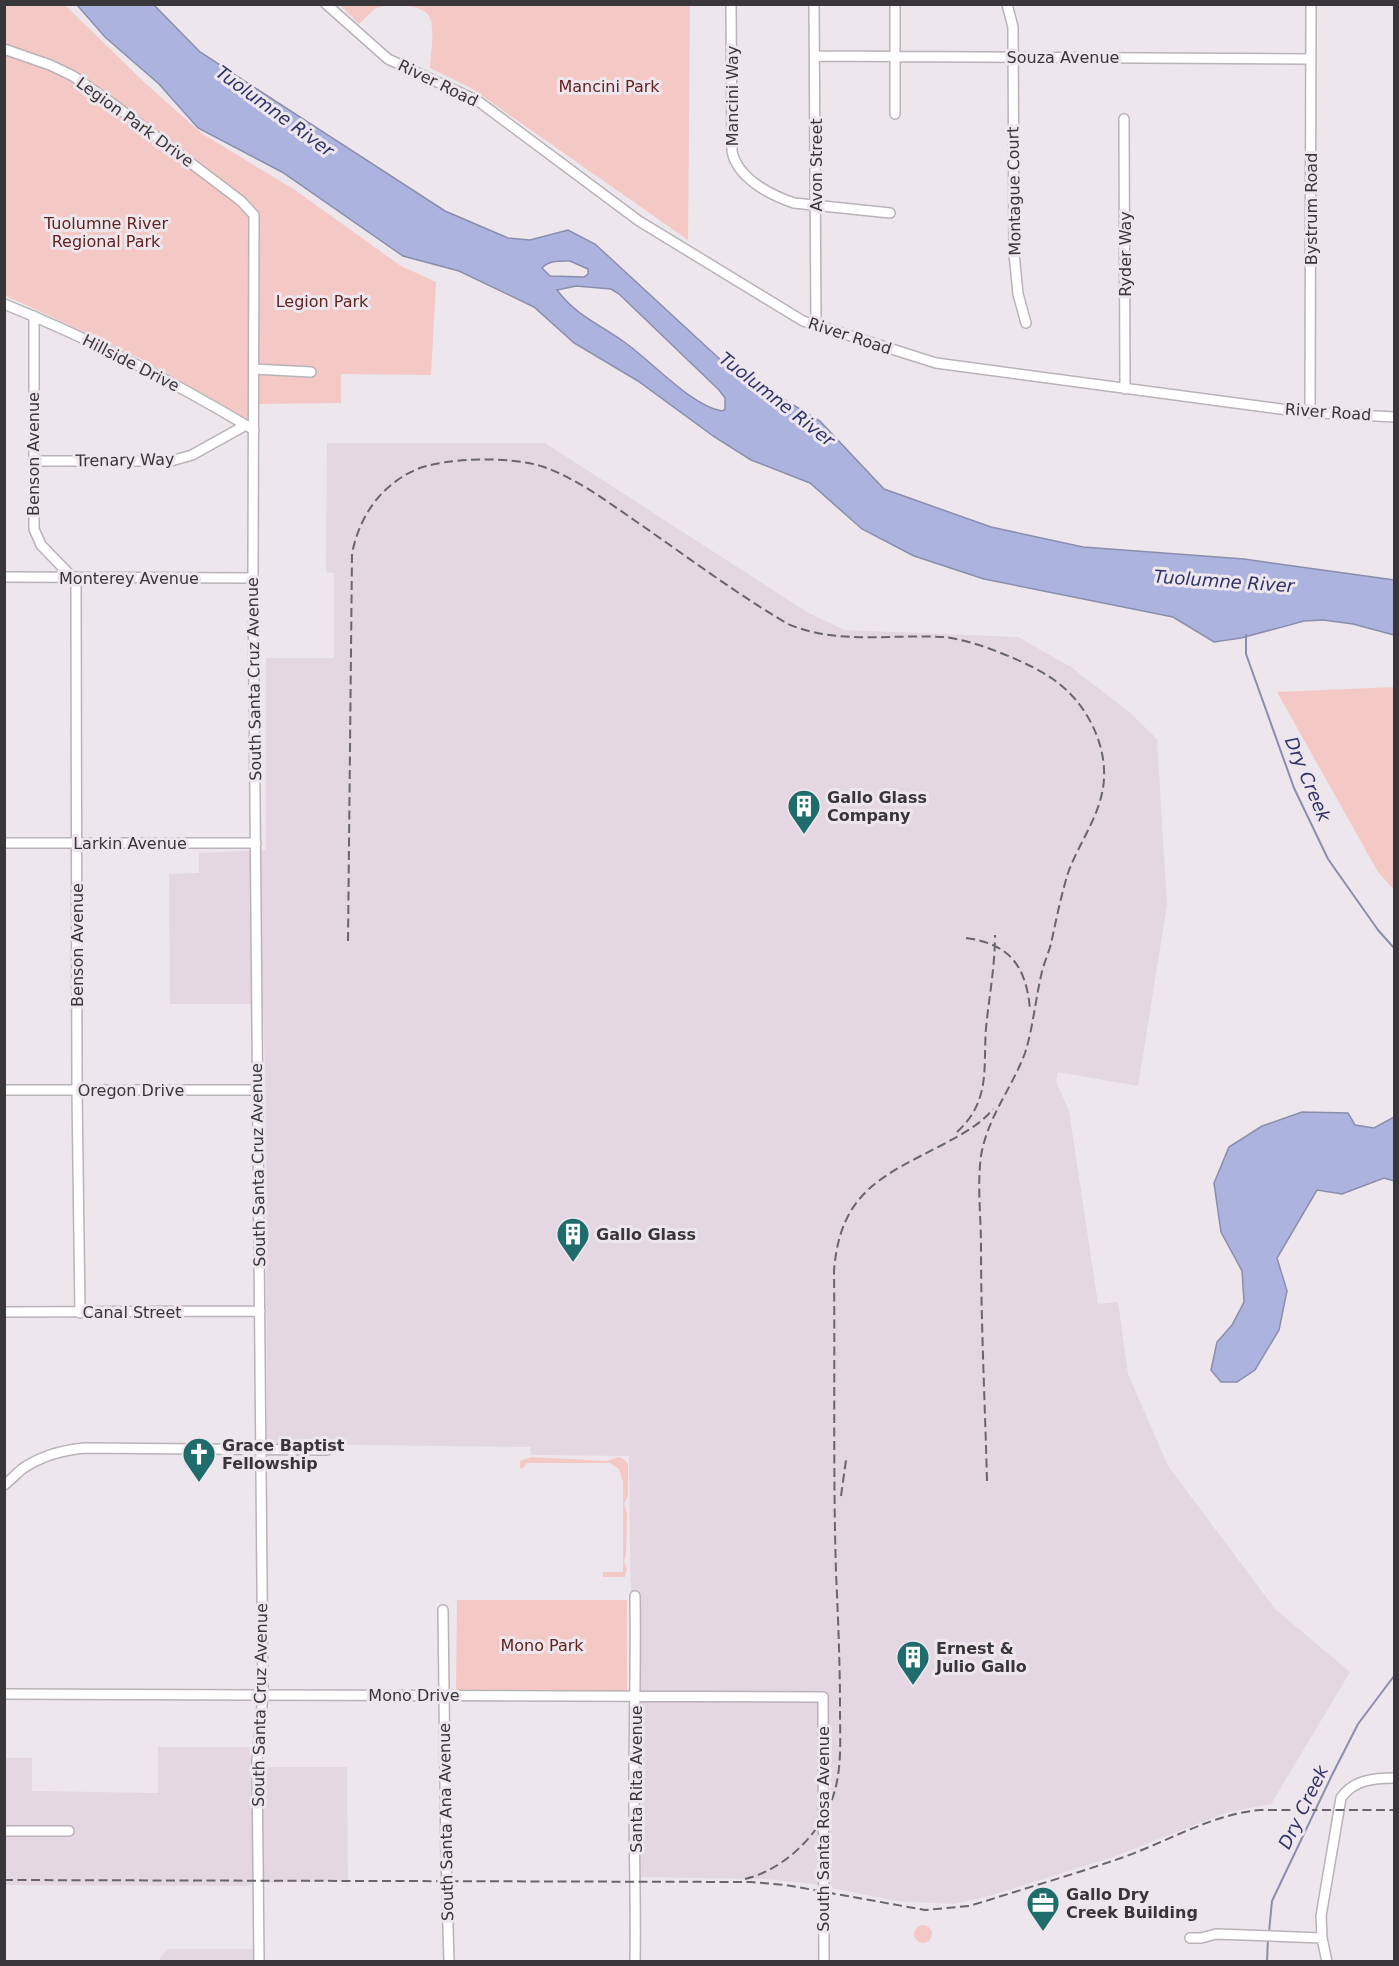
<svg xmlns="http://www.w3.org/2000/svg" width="1399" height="1966" font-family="'DejaVu Sans',sans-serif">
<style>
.built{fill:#e4d7e2}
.green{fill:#f4c9c5}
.water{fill:#acb3df;stroke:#8a8ead;stroke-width:1.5;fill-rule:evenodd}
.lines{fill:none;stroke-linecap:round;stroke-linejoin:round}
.stream{stroke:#8a8ead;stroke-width:2}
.minor-casing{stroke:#b9b2b8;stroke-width:12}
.minor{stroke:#fff;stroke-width:9}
.rail{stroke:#696569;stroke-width:2;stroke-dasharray:9 4.5;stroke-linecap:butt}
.labels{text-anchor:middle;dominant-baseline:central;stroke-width:6;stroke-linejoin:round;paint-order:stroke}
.street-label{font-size:16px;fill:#393639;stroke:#ede6ec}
.park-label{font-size:16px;fill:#612220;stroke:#ede6ec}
.poi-label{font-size:16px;font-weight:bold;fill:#393639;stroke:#ede6ec;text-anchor:start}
.water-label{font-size:18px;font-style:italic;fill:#2f3369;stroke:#ede6ec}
</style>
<rect width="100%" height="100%" fill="#ede6ec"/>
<path class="built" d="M327 443H545L807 612 844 630 1018 637 1071 667 1129 712 1157 739 1167 905 1138 1086 1058 1072 1056 1082 1069 1111 1098 1304 1118 1302 1128 1374 1168 1466 1275 1609 1350 1672 1271 1804 1228 1812 1113 1857 986 1897 953 1904 896 1901 812 1884 765 1879 634 1877 629 1456 531 1455 530 1447 267 1444 266 1113 263 1004H170L169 874 199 873V853L266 850V658H334V573L326 572Z
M158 1747H257L258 1767H347L348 1881 254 1883 247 1886 5 1885V1758H32V1791L158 1793Z
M168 1949H257V1961L160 1962V1958Z"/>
<path class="green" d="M4 5H65L144 82 201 133 295 190 401 266 436 282 431 375 341 374V403L249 404V420L139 358 24 304 5 296Z
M340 5H690L688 240 471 88 430 68C431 53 434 35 431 21 428 3 389 2 377 8 371 11 365 19 359 24Z
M1394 687V890L1378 872 1277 692Z
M532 1457 606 1461 619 1457 625 1460 628 1464V1496L624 1504 627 1513 626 1555 624 1561 627 1569 625 1577H603V1572H623V1482L619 1469 610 1463H527L522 1469 520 1468V1461Z
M457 1600H627V1691L456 1690Z
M914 1934a9 9 0 1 1 18 0a9 9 0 1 1-18 0Z"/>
<path class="water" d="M77 5H154L200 52 445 211 508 238 530 240 568 230 595 244 724 363 820 421 884 489 991 527 1083 547 1244 559 1394 580V635L1353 624 1323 620 1304 621 1241 638 1214 642 1173 617 984 579 914 556 862 529 810 483 751 460 713 436 638 381 574 343 534 307 459 271 403 256 282 172 198 128 159 84 105 37ZM570 261 588 269V274L584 277 550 276 542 268C549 260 560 261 570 261ZM576 286 611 289 619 294 719 390 725 398V409L722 411C692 406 653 363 627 344 602 325 577 317 557 290Z
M1302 1112 1348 1113 1355 1125 1374 1128 1394 1117V1181L1384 1178 1342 1194 1317 1190 1277 1258 1287 1291 1279 1330 1255 1370 1237 1382H1221L1211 1370 1217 1342 1232 1325 1244 1302 1242 1271 1221 1232 1214 1183 1229 1147 1262 1126Z"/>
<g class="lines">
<path class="stream" d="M1246 635V654L1294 788 1328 859 1378 930 1394 948
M1269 1932 1272 1901 1332 1775 1358 1724 1394 1676
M1267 1962 1268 1937"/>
<defs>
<path id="minor" d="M326 4 388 59 478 101 639 221 803 321 936 363 1303 412 1394 417
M731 4 732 151C737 178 770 195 794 203L890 213
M814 4 816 325
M1007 4 1013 27 1014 253 1018 294 1026 323
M4 49 50 65 73 76 117 107 241 201 254 215 253 578 263 1694 257 1761 259 1962
M816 56 1311 59
M895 114V4
M1124 119 1125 389
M4 304C91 339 174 382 254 430
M34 316V529L41 545 72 577
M254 369 311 372
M1310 413 1311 4
M33 461H171L192 455 246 425
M4 577 253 578
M76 577 77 1091 80 1313
M4 843H256
M4 1090H257
M4 1312 260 1311
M4 1485C11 1480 16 1474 22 1469 41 1456 62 1450 85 1448L327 1450
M443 1610 446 1859 449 1962
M4 1694 823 1697 824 1962
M4 1831H69
M1190 1938H1201L1216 1934 1322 1938
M635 1962C636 1905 634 1849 634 1792 634 1727 636 1661 635 1596
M1327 1962 1322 1938 1321 1916 1341 1798C1353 1780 1374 1778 1394 1778"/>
</defs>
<use href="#minor" class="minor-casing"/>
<use href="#minor" class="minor"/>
<path class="rail" d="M966 938C1010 944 1026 966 1030 1009
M348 941 352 554C359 517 380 486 415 470 445 457 513 456 544 467 577 479 605 500 634 520 685 555 735 593 788 624 838 645 891 634 943 637 972 639 1034 664 1057 682 1086 704 1106 742 1104 779 1102 814 1079 842 1068 873 1061 896 1056 920 1051 944 1048 955 1043 965 1041 976 1035 1002 1033 1028 1025 1053 1012 1088 987 1118 981 1156 977 1185 981 1217 981 1246 981 1325 985 1403 987 1481
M957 1132C991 1101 983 1068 986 1028 989 997 995 967 995 935
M841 1496 846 1460
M745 1879C786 1869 824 1831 835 1790 842 1764 840 1735 840 1708 840 1662 838 1617 836 1572 833 1472 835 1371 834 1271 840 1192 882 1176 944 1144 962 1134 980 1125 993 1109
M4 1880 751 1882 786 1885 925 1910 969 1906 989 1900C1033 1886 1078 1873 1121 1858 1167 1842 1212 1814 1260 1810H1394"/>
</g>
<defs>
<symbol id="building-pin" viewBox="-11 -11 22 30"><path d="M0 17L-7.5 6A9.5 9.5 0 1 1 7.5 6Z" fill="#1f6c6d" stroke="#ede6ec"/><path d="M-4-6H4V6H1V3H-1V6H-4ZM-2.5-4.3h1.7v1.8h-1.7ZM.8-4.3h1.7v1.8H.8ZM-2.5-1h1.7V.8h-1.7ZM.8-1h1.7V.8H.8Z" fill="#fff"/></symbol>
<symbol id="church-pin" viewBox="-11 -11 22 30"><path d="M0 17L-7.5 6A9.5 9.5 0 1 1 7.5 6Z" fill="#1f6c6d" stroke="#ede6ec"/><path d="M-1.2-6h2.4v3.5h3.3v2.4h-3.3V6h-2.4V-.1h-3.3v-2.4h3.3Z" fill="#fff"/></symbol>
<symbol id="office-pin" viewBox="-11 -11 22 30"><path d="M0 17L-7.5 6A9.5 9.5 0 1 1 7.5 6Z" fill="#1f6c6d" stroke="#ede6ec"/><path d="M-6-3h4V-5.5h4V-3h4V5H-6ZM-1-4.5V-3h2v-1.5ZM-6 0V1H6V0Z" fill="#fff"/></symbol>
</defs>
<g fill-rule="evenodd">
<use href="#building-pin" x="785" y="787" width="38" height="52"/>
<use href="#building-pin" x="554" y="1215" width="38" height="52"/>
<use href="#church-pin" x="180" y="1435" width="38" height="52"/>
<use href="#building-pin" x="894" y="1638" width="38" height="52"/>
<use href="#office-pin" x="1024" y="1884" width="38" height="52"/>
</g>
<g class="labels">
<g class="street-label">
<text x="1063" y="57">Souza Avenue</text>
<text transform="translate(438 83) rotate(26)">River Road</text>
<text transform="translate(732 96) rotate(-90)">Mancini Way</text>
<text transform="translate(135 122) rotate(36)">Legion Park Drive</text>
<text transform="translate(816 165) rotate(-90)">Avon Street</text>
<text transform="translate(1014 191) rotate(-91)">Montague Court</text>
<text transform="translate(1311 209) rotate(-90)">Bystrum Road</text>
<text transform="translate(1125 254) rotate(-90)">Ryder Way</text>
<text transform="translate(850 336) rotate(18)">River Road</text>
<text transform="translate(131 363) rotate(27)">Hillside Drive</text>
<text transform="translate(1328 412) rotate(4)">River Road</text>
<text transform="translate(33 454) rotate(-90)">Benson Avenue</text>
<text transform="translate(125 460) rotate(-1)">Trenary Way</text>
<text x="129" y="578">Monterey Avenue</text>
<text transform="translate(254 679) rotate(-91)">South Santa Cruz Avenue</text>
<text x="130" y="843">Larkin Avenue</text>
<text transform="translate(77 945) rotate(-90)">Benson Avenue</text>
<text x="131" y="1090">Oregon Drive</text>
<text transform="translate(258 1165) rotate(-91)">South Santa Cruz Avenue</text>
<text x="132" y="1312">Canal Street</text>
<text x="414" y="1695">Mono Drive</text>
<text transform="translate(260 1705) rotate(-89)">South Santa Cruz Avenue</text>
<text transform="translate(636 1779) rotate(-90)">Santa Rita Avenue</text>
<text transform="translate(446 1822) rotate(-91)">South Santa Ana Avenue</text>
<text transform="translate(823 1829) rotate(-90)">South Santa Rosa Avenue</text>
</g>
<g class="park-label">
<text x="609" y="86">Mancini Park</text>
<text x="106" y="223">Tuolumne River<tspan x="106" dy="18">Regional Park</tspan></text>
<text x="322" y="301">Legion Park</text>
<text x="542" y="1645">Mono Park</text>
</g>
<g class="poi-label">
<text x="827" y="797">Gallo Glass<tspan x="827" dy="18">Company</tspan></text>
<text x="596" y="1234">Gallo Glass</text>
<text x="222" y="1445">Grace Baptist<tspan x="222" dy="18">Fellowship</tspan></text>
<text x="936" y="1648">Ernest &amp;<tspan x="936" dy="18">Julio Gallo</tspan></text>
<text x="1066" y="1894">Gallo Dry<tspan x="1066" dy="18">Creek Building</tspan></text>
</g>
<g class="water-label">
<text transform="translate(275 111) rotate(36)">Tuolumne River</text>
<text transform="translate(777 399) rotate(38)">Tuolumne River</text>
<text transform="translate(1224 581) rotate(4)">Tuolumne River</text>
<text transform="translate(1308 779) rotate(67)">Dry Creek</text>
<text transform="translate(1303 1807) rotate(-64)">Dry Creek</text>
</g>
</g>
<rect width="1399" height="1966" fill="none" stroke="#393639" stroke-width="12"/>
</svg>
